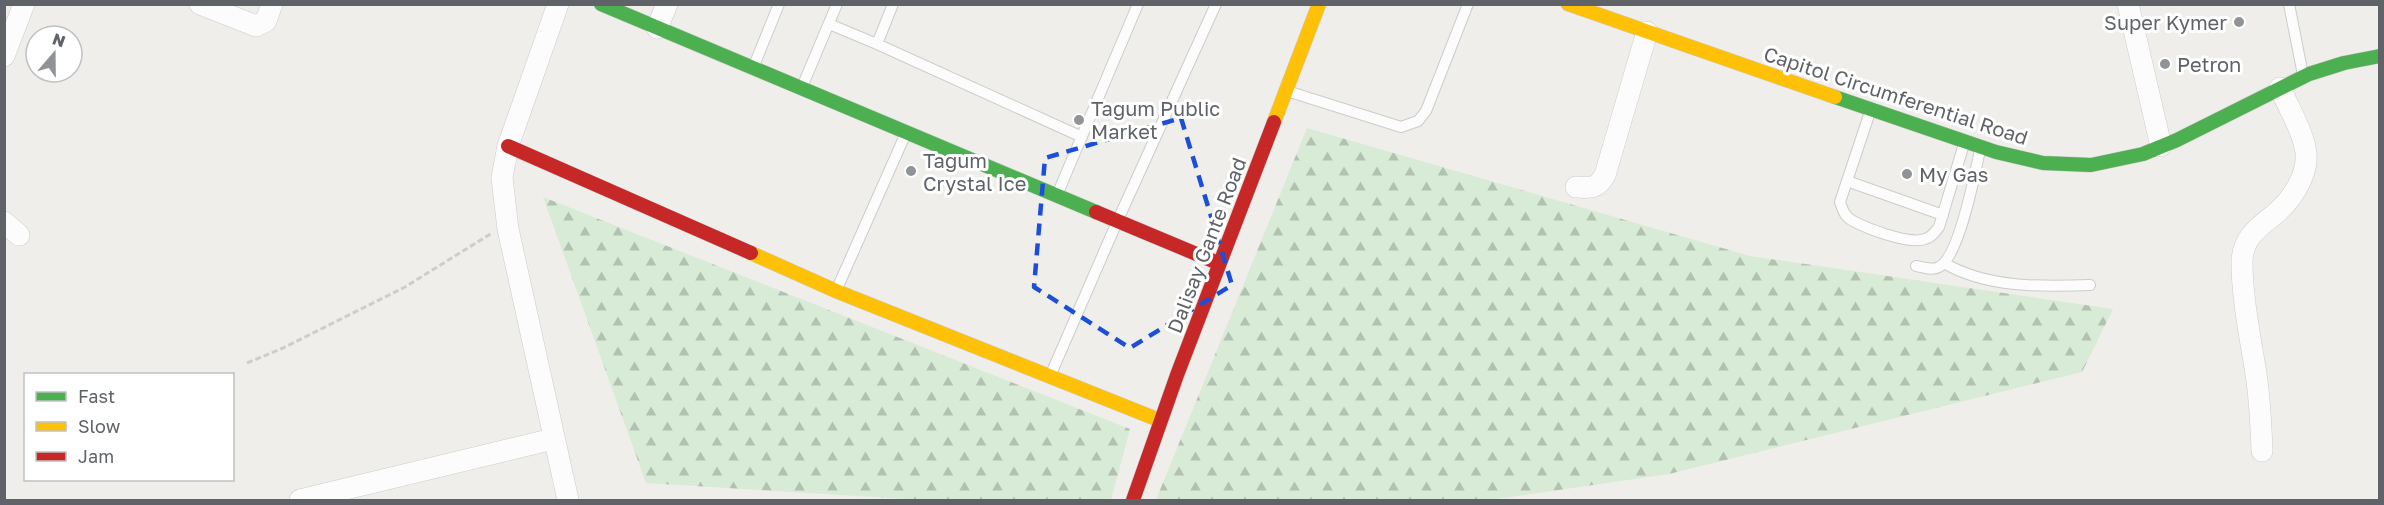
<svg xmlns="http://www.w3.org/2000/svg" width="2384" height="505" font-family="'Golos Text',sans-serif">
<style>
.forest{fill:url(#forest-firs)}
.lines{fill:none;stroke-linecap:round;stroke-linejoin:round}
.lane-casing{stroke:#cbcccc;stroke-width:12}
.street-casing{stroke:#cbcccc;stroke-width:22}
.fast-casing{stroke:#cacacb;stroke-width:15}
.slow-casing{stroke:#cacacb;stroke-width:15}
.jam-casing{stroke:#cacacb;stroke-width:15}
.path{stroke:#cacfcc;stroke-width:3;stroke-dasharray:6 3;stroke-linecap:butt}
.lane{stroke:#fdfcfc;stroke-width:10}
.street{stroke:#fdfcfc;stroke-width:21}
.fast{stroke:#4caf50;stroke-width:14}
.slow{stroke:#ffc107;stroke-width:14}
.jam{stroke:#c62828;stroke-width:14}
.marked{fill:none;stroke:#1d4ed8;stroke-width:4.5;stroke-dasharray:12 8;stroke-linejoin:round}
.poi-dot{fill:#919496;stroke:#fff;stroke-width:2}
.labels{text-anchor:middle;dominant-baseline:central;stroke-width:6;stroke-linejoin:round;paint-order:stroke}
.poi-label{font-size:20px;fill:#5f6368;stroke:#fff;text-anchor:start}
.street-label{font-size:20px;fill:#5f6368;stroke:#fff}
</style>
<defs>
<pattern id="forest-firs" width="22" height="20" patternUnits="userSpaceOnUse" patternTransform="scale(1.5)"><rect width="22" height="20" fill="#d8ebd6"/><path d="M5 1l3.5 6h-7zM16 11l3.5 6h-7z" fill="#b2c2b1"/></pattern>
</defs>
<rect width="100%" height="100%" fill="#efeeea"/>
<path class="forest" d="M1307 128 1750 256 2113 309 2082 372 1669 474 1489 500H1156Z
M543 197 1130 429 1111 500H922L646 483Z"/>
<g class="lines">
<defs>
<path id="lane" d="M2289 4 2303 75
M829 24 877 44 1082 137
M877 44 893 4
M753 68 779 4
M802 87 837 4
M1287 91 1401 127 1418 121 1426 111 1468 4
M1871 109 1840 202C1843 211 1845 217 1853 221 1868 229 1910 245 1925 239 1932 237 1935 232 1939 227L1964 144
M1847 181 1943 215
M1057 195 1138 4
M1944 263C1986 288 2043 287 2090 285
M1916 266C1923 267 1932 271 1939 267 1959 257 1975 174 1980 150
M836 291 906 133
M1051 374 1117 222 1216 4"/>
<path id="street" d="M200 4 256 26 266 21 272 4
M558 4 508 146 502 178 508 229 568 500
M2128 4 2161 146
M657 28 667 4
M4 56 24 4
M1576 187C1591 188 1597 189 1605 175L1647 32
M4 222 19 235
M2262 451C2261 425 2260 399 2256 374 2250 336 2242 298 2242 261 2243 237 2259 227 2275 214 2293 199 2311 171 2305 147 2301 127 2288 107 2280 88
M300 500 553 439"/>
<path id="fast" d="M601 4 1096 212
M1835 97 1996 152 2043 163 2091 165 2143 154 2177 140 2309 74 2344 63 2380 56"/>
<path id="slow" d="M1568 4 1835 97
M1274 122 1319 4
M751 253 836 291 1159 420"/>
<path id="jam" d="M508 146 751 253
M1096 212 1218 263
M1133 500 1177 375 1274 122"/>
</defs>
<use href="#lane" class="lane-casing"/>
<use href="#street" class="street-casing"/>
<use href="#fast" class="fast-casing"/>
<use href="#slow" class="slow-casing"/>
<use href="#jam" class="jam-casing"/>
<path class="path" d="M247 363 283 348 405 287 492 233"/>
<use href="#lane" class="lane"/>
<use href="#street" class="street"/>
<use href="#fast" class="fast"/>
<use href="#slow" class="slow"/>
<use href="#jam" class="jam"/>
</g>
<path class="marked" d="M1181 118 1232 285 1130 348 1034 287 1045 158Z"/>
<g class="poi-dot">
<circle cx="2239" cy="22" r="6"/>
<circle cx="2165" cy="64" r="6"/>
<circle cx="1079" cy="120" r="6"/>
<circle cx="911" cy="171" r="6"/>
<circle cx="1907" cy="174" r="6"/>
</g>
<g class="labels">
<g class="poi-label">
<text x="2227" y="22" text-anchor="end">Super Kymer</text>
<text x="2177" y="64">Petron</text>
<text x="1091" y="108">Tagum Public<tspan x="1091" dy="23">Market</tspan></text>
<text x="923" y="160">Tagum<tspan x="923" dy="23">Crystal Ice</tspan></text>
<text x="1919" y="174">My Gas</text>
</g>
<g class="street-label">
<text transform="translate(1896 95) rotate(18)">Capitol Circumferential Road</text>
<text transform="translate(1206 245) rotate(-69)">Dalisay Gante Road</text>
</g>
</g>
<rect width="2384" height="505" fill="none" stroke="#5f6368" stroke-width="12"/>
<rect x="24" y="373" width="210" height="108" fill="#ffffff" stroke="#bfc1c3" stroke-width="1.5"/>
<rect x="36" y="392" width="30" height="9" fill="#4caf50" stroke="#bfc1c3" stroke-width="1.5"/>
<text x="78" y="403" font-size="18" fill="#5f6368">Fast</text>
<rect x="36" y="422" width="30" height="9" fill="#ffc107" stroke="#bfc1c3" stroke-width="1.5"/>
<text x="78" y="433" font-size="18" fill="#5f6368">Slow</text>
<rect x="36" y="452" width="30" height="9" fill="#c62828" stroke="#bfc1c3" stroke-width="1.5"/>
<text x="78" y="463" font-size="18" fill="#5f6368">Jam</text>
<g transform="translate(54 54) rotate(20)"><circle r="28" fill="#ffffff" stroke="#bfc1c3" stroke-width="1.5"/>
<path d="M0-4.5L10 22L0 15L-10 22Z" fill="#919496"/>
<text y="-9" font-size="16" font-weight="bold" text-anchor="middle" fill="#5f6368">N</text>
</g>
</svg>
